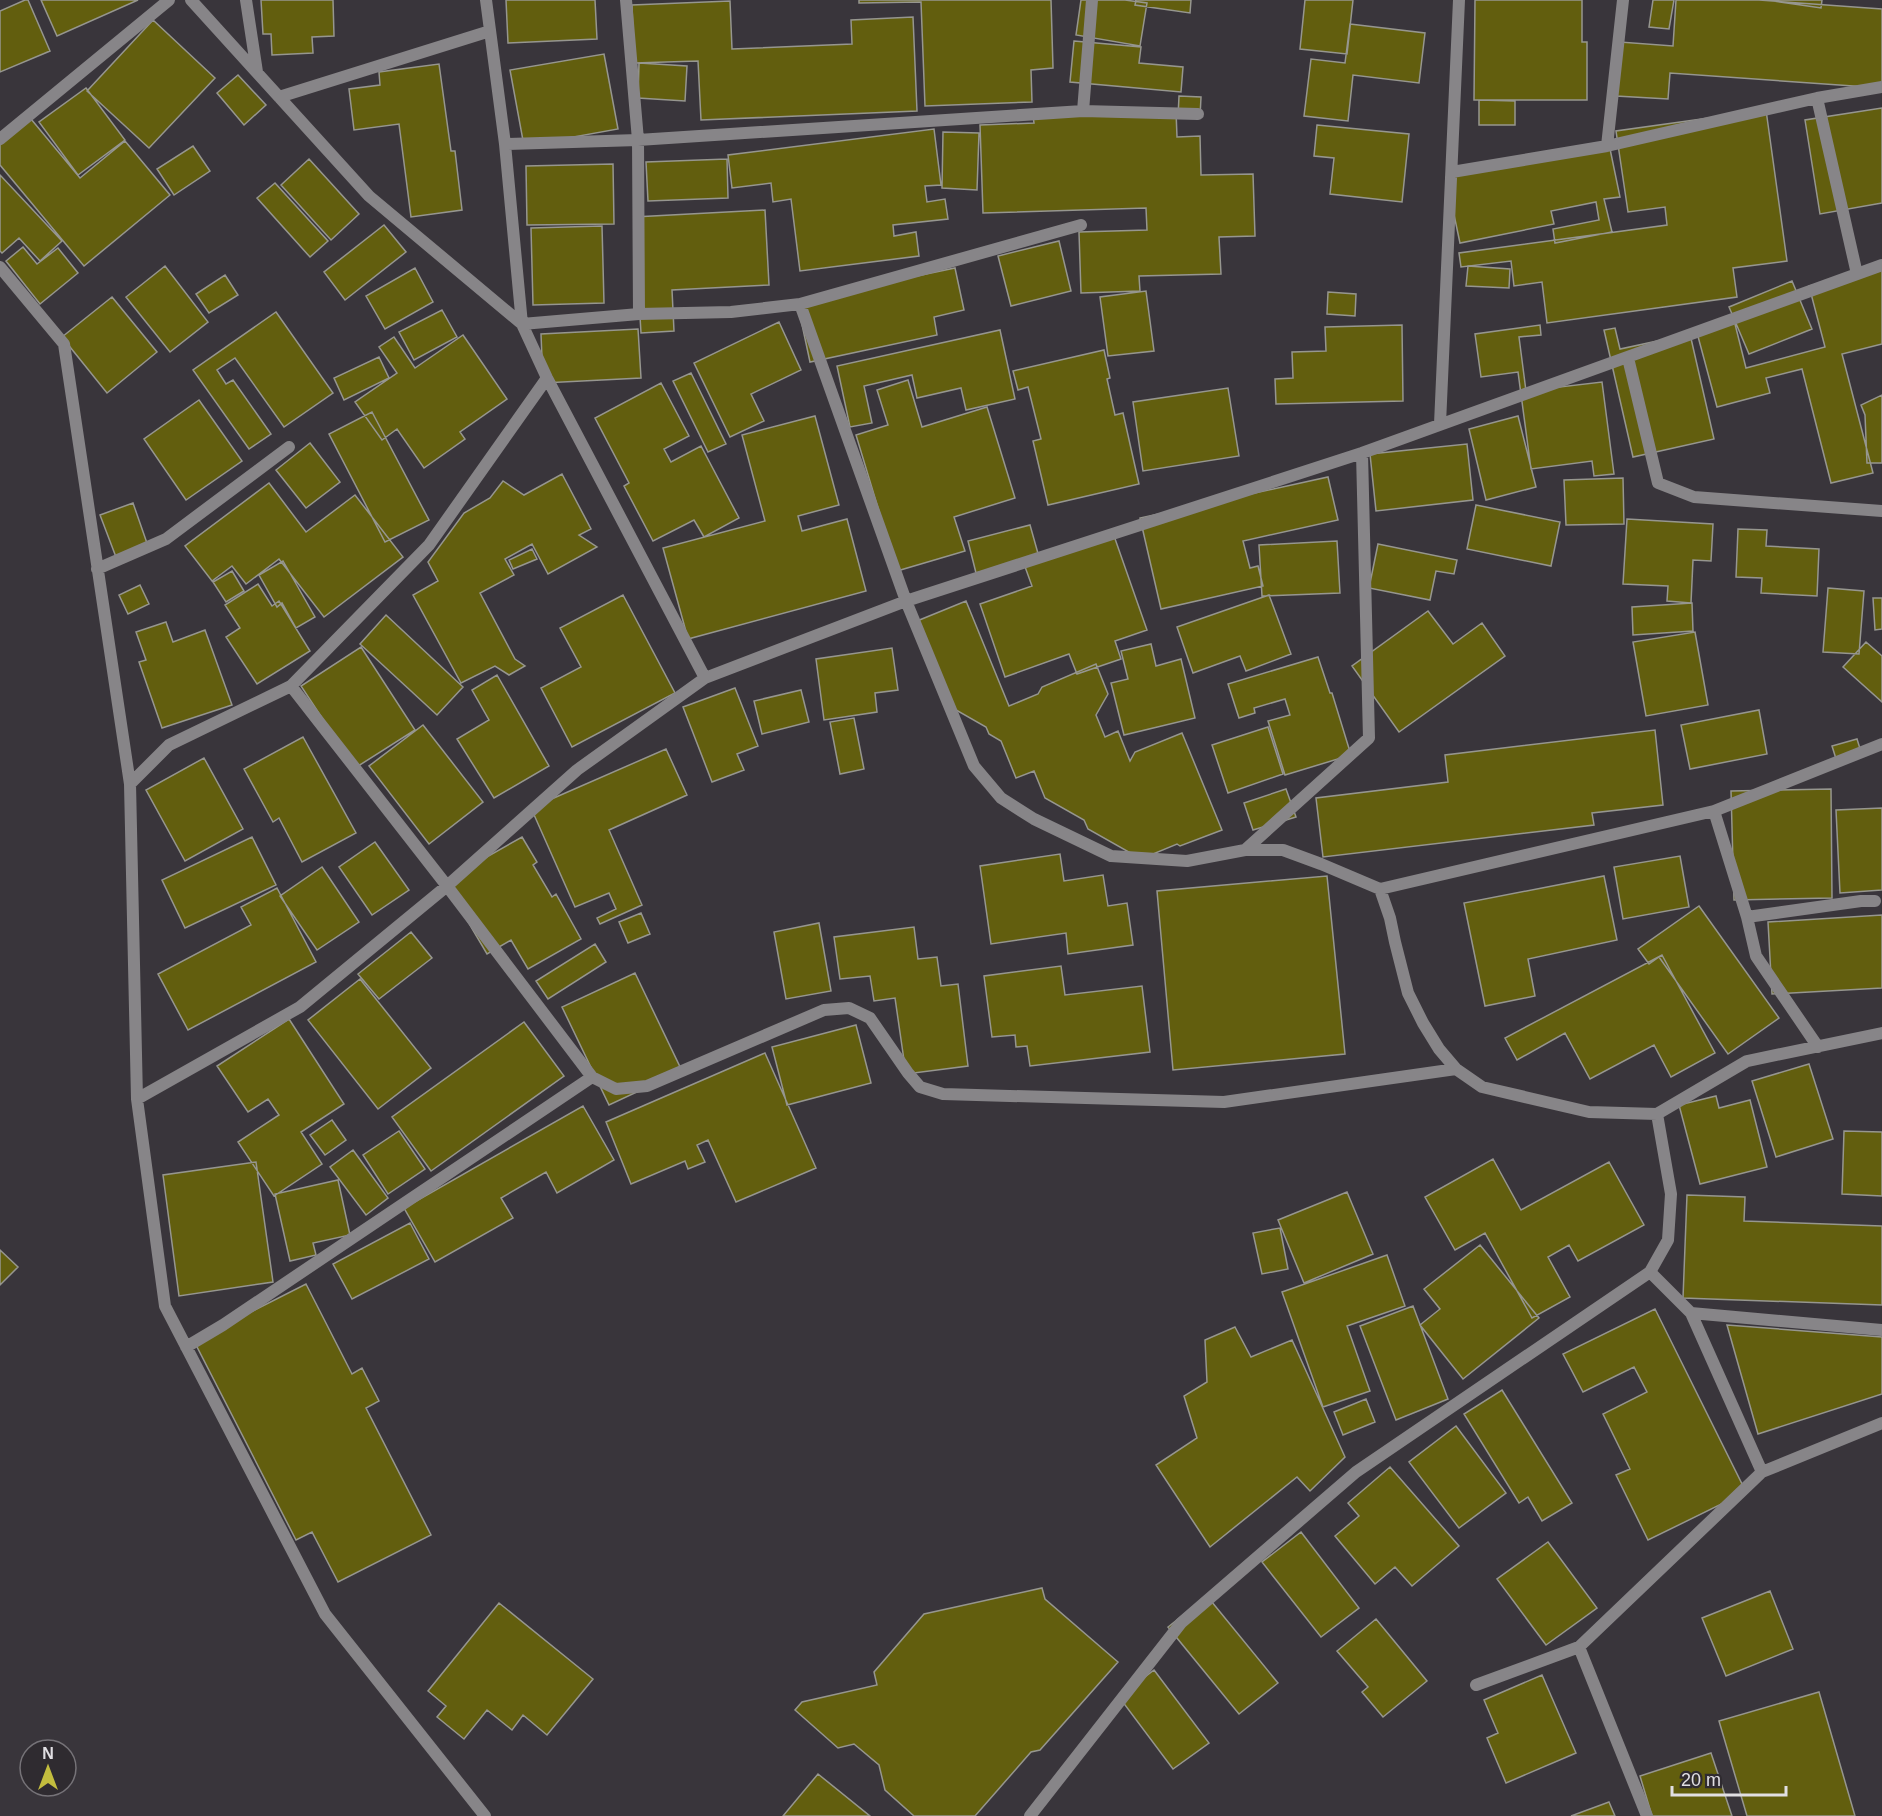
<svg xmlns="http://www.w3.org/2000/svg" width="1882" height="1816" font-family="Arial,sans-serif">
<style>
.building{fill:#625e0e;stroke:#96968f;stroke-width:1.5}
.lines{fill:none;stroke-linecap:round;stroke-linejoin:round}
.minor{stroke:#878588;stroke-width:12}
</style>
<rect width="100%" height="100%" fill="#39353b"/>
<path class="building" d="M25 0H28L50 51 0 72V11Z
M41 0H138L57 36Z
M261 0H333L334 36 312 37 313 53 272 55 271 34H263Z
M506 0H595L597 39 508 43Z
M859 0H1051L1053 68 1031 70 1032 102 925 106 921 2 859 3Z
M1081 0H1125L1147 3 1140 46 1076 35Z
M1136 0H1191L1190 13 1135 5Z
M1305 0H1353L1347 54 1300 49Z
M1475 0H1582V42H1587V100H1474Z
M1653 0H1674L1669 29 1649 27Z
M1676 0H1759L1882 9V88L1670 73 1668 99 1616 96 1620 42 1673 46Z
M1767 0H1822L1821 8Z
M730 1 732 49 852 44 851 20 913 17 917 111 701 120 698 61 634 63 632 5Z
M153 20 215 78 149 148 87 91Z
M1350 24 1425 33 1419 83 1353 75 1348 121 1304 116 1311 59 1345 63Z
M1074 41 1141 47 1139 63 1183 67 1181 92 1070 82Z
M604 54 618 129 524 146 510 70Z
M639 63 687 66 685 101 638 98Z
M439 64 451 151H455L462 210 411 217 399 124 354 130 349 89 380 85 379 72Z
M238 75 266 105 244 125 217 93Z
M86 88 125 140 78 175 39 122Z
M1179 96 1201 97 1200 117H1178Z
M1479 100 1515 101V125H1479Z
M1882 108V203L1820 214 1805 120Z
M1766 110 1787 261 1733 268 1737 297 1547 323 1542 282 1514 286 1511 261 1461 267 1459 253 1667 225 1665 207 1628 212 1616 131Z
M1176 111 1177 137 1200 136 1201 175 1253 174 1255 236 1219 237 1221 274 1139 276 1140 291 1081 293 1079 232 1147 230 1146 208 983 213 980 125 1034 123 1033 116Z
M31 119 80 178 125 141 170 195 84 266 0 165V145Z
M1317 125 1409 134 1402 202 1330 194 1334 158 1314 156Z
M934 129 941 185 925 186 927 202 945 199 948 219 893 225 894 236 916 232 919 256 800 271 791 199 773 202 771 183 732 188 728 155Z
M943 132 979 133 977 190 942 188Z
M1609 144 1620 197 1604 199 1612 232 1555 243 1553 229 1599 220 1596 202 1551 211 1554 224 1460 243 1446 177Z
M193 146 210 171 174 195 157 169Z
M309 159 359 214 331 240 281 185Z
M727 159 728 198 648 201 646 162Z
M613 164 614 224 527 225 526 166Z
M0 175 62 241 40 261 19 238 2 253 0 251Z
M275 183 328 241 310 257 257 198Z
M765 210 769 285 672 290 674 331 641 333 634 217Z
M384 225 406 252 345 300 324 272Z
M602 226 604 303 533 305 531 228Z
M1059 241 1071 291 1011 306 998 256Z
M23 247 37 264 58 248 78 273 40 304 6 261Z
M165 266 208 322 170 352 126 297Z
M1468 266 1510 269 1509 288 1466 286Z
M1882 267V344L1842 354 1873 473 1831 483 1802 369 1766 378 1770 393 1717 407 1696 329 1734 320 1746 368 1825 347 1809 286Z
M415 268 433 302 385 329 366 296Z
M955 268 964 310 934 317 937 335 810 362 797 301Z
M225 275 238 295 209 313 196 294Z
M1792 281 1812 329 1749 354 1729 307Z
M1146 291 1154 351 1108 356 1100 297Z
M1328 292 1356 294 1355 316 1327 314Z
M112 297 157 352 107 393 62 337Z
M442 310 457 337 414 360 399 332Z
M276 312 333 393 284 427 235 358 217 370 226 384 233 380 271 434 249 449 193 370Z
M779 322 801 370 751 394 764 421 730 437 694 363Z
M1402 325 1403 401 1276 404 1275 379 1293 378 1292 352 1326 351 1325 327Z
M1540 325 1541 335 1519 337 1526 391 1602 382 1614 474 1594 476 1592 461 1531 469 1518 372 1481 377 1475 334Z
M1615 328 1620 349 1690 334 1714 439 1633 457 1604 330Z
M638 329 641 378 543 383 541 334Z
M1000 330 1015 399 966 410 961 388 917 398 912 375 864 386 872 423 850 427 837 366Z
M463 335 507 399 460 432 465 439 424 468 397 429 382 440 355 402 397 373 379 347 394 337 415 368Z
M1104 350 1110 378 1107 379 1115 415 1123 413 1139 484 1048 505 1033 441 1041 439 1028 387 1018 390 1013 371Z
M379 357 389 378 344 400 334 378Z
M691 373 726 444 708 452 673 381Z
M908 380 922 427 987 407 1015 498 954 517 965 551 897 571 856 435 888 425 877 390Z
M661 383 689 436 664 449 671 462 701 446 739 518 704 537 694 520 653 541 624 486 629 483 595 418Z
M1228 388 1239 456 1143 471 1133 402Z
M1882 395V463H1867L1865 415 1861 405Z
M199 400 242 461 186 500 144 439Z
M372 412 429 520 385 542 329 434Z
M815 416 839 505 798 516 802 531 847 519 866 591 688 639 663 548 765 521 742 435Z
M1518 416 1536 487 1486 500 1469 429Z
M310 443 340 482 306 508 276 470Z
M1467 444 1473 500 1376 511 1370 454Z
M562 474 591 529 579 535 597 547 548 574 532 544 505 559 514 575 480 593 515 659 525 666 509 675 495 666 461 683 413 595 438 581 428 562 464 513 490 498 503 481 524 495Z
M1328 477 1338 520 1243 541 1250 568 1258 566 1263 586 1161 609 1140 518Z
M1623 478 1624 524 1566 525 1564 480Z
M269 483 306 532 355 495 403 557 324 617 279 559 246 584 232 566 212 581 185 546Z
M133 503 148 546 116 557 100 515Z
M1476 505 1560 522 1551 566 1467 549Z
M1627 519 1713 524 1711 561 1693 560 1691 603 1667 601 1668 586 1623 584Z
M1030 525 1039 557 976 573 968 541Z
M1738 529 1767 530 1766 546 1819 549 1817 596 1761 593 1762 578 1736 577Z
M1113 533 1147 630 1115 641 1121 659 1077 674 1069 654 1005 677 980 604 1032 586 1024 564Z
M1337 541 1340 593 1262 596 1259 545Z
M1378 544 1457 560 1454 574 1436 571 1430 600 1369 588Z
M532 549 537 559 513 569 509 560Z
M283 561 315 617 296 628 282 603 277 607 259 575Z
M232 571 244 591 226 602 213 582Z
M258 584 272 606 279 601 310 651 257 684 226 637 240 628 225 605Z
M140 585 149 604 128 614 119 595Z
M1828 588 1864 591 1859 654 1823 652Z
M623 595 675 693 572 747 541 688 581 667 560 628Z
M1269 595 1291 654 1246 671 1240 656 1193 673 1177 627Z
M1873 598H1882V629L1875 630Z
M966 601 1009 706 1038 694 1042 687 1096 664 1108 694 1096 715 1105 737 1118 731 1130 761 1135 752 1182 733 1222 830 1180 846 1177 844 1141 859 1088 829 1084 820 1045 798 1034 771 1016 778 1001 741 989 734 986 727 956 710 917 621Z
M1692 603 1693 631 1633 635 1632 607Z
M1428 611 1453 644 1482 623 1505 656 1399 732 1352 666Z
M386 615 463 687 437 715 360 644Z
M166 622 173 642 205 630 232 705 162 728 139 662 146 660 136 632Z
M1695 632 1708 705 1646 716 1633 642Z
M1866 642 1882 656V702L1843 667Z
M1151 644 1156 666 1181 659 1195 718 1124 735 1111 683 1128 679 1121 651Z
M361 647 415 730 355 768 301 686Z
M892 648 898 690 875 693 877 712 824 720 816 659Z
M1318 657 1330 693H1332L1351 755 1285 775 1268 721 1290 715 1285 699 1254 708 1255 713 1239 718 1228 684Z
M497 675 549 766 494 798 457 739 489 720 472 690Z
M735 688 758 746 737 754 744 770 712 782 683 707Z
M801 690 809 722 762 734 754 701Z
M1759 710 1767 754 1690 769 1681 725Z
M854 718 864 769 840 774 830 722Z
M423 725 483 802 429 844 369 766Z
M1268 727 1283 774 1228 793 1212 745Z
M1655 730 1663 805 1592 813 1594 825 1323 857 1316 798 1448 782 1445 755Z
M303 737 356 833 302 862 279 818 273 822 244 769Z
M1857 739 1862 755 1837 762 1832 746Z
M666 749 687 795 609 830 642 905 600 924 597 918 616 909 609 893 575 907 531 808Z
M204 758 243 829 185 861 146 790Z
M1286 789 1296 817 1253 830 1244 803Z
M1831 789 1832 898 1734 900 1731 791Z
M1882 808V890L1840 893 1836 810Z
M252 837 276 885 185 928 162 880Z
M522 837 537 862 533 865 552 897 556 894 581 939 528 969 511 940 487 954 444 881Z
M375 842 409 890 372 915 339 867Z
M1060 854 1064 881 1103 875 1108 906 1127 903 1133 945 1068 954 1066 933 991 944 980 866Z
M1680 856 1689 907 1623 919 1614 867Z
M322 867 359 922 317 950 280 896Z
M1327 876 1345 1054 1173 1070 1157 891Z
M1604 876 1617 940 1528 959 1535 996 1485 1006 1464 903Z
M277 888 316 962 188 1030 158 974 251 925 241 907Z
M1699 906 1779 1018 1728 1054 1659 957 1649 964 1638 949Z
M641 913 650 934 628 943 619 922Z
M1882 915V988L1772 994 1768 922Z
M819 923 831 991 786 999 774 932Z
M914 927 918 959 937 957 941 986 958 984 968 1066 906 1074 895 998 874 1001 870 976 840 979 834 937Z
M411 932 432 958 379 999 358 974Z
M595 944 606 962 548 999 536 981Z
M1662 955 1715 1053 1671 1077 1654 1045 1590 1079 1565 1033 1517 1060 1505 1038Z
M1061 966 1065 995 1142 986 1150 1052 1030 1066 1027 1046 1016 1047 1015 1035 992 1037 984 976Z
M635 973 682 1071 609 1105 562 1007Z
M360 979 431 1068 378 1109 308 1020Z
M289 1019 344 1104 301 1132 322 1164 274 1196 238 1142 279 1115 268 1099 248 1112 217 1066Z
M524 1022 564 1076 431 1171 392 1117Z
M856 1025 871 1083 787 1105 772 1047Z
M765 1053 816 1168 736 1202 708 1140 697 1145 705 1162 688 1169 685 1161 631 1184 606 1122Z
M1809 1064 1833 1139 1776 1157 1752 1081Z
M1716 1096 1719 1108 1750 1100 1767 1167 1700 1184 1679 1105Z
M583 1106 614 1160 557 1193 546 1172 501 1198 513 1218 435 1262 404 1208Z
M332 1120 346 1140 325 1155 310 1135Z
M399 1131 425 1169 388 1194 363 1155Z
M1844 1131 1882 1132V1196L1842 1194Z
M353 1150 388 1198 366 1215 330 1167Z
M1493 1159 1521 1210 1609 1162 1644 1225 1578 1261 1569 1245 1548 1257 1570 1297 1532 1318 1485 1233 1455 1250 1425 1197Z
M256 1162 273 1282 179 1296 163 1175Z
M338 1180 350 1235 313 1243 316 1255 290 1261 275 1194Z
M1347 1192 1373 1254 1304 1283 1278 1220Z
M1687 1195 1745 1197 1744 1221 1882 1226V1305L1683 1298Z
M410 1223 429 1259 352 1299 333 1264Z
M1280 1228 1288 1269 1262 1274 1253 1233Z
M1480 1245 1539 1318 1463 1379 1420 1325 1440 1309 1424 1289Z
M0 1250 18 1267 0 1285Z
M1387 1255 1405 1306 1347 1326 1370 1391 1323 1407 1282 1292Z
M306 1284 352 1374 362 1368 379 1401 366 1408 431 1535 338 1582 312 1532 296 1540 194 1341Z
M1413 1306 1448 1399 1396 1420 1360 1326Z
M1655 1309 1746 1492 1648 1540 1616 1475 1630 1469 1603 1414 1647 1392 1634 1367 1583 1392 1563 1354Z
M1727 1325 1882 1337V1394L1758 1434Z
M1235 1327 1251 1357 1292 1340 1345 1457 1310 1491 1297 1477 1210 1547 1156 1465 1197 1438 1184 1396 1207 1382 1205 1340Z
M1502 1390 1572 1503 1542 1521 1528 1497 1519 1503 1464 1414Z
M1366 1399 1375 1422 1343 1435 1334 1412Z
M1456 1426 1506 1493 1459 1528 1409 1462Z
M1390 1467 1459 1546 1412 1586 1395 1567 1375 1584 1335 1536 1359 1516 1348 1503Z
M1301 1532 1359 1608 1321 1637 1262 1562Z
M1548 1542 1597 1608 1546 1645 1497 1579Z
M1042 1588 1045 1599 1118 1662 1040 1750 1031 1752 975 1816H914L885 1790 879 1765 854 1744 838 1748 795 1710 802 1702 877 1685 874 1672 924 1614Z
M1770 1591 1793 1649 1726 1676 1702 1618Z
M1207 1596 1278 1683 1239 1714 1168 1627Z
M499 1603 593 1679 547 1735 523 1715 512 1730 487 1710 464 1739 437 1717 446 1706 428 1691Z
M1376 1619 1427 1681 1383 1717 1362 1692 1368 1687 1337 1651Z
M1154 1670 1209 1743 1173 1769 1119 1697Z
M1542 1675 1576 1753 1506 1783 1487 1738 1498 1733 1484 1700Z
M1819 1692 1855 1816H1747L1719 1721Z
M1711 1753 1732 1816H1652L1640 1776Z
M818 1774 870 1816H783Z
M1609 1802 1615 1816H1571Z"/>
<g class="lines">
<path class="minor" d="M191 0 369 196 522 324 639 314 731 312 800 304 1081 225
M246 0 257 72
M486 0 505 144 522 324 547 378 705 678
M626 0 638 140 639 314
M279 97 490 31
M1817 98 1857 274
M1083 111 1092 0
M0 139 169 0
M505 144 638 140 1083 111 1198 114
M1607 146 1623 0
M1452 172 1607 146 1817 98 1882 87
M0 267 64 344 130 784 137 1099 165 1306 325 1614 485 1816
M800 304 906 601 974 766 1001 798 1034 819 1111 856 1187 861 1245 850H1283L1321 864 1380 889 1390 918 1395 942 1408 993 1423 1023 1439 1049 1456 1069 1482 1087 1589 1112 1657 1114 1747 1061 1882 1033
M1628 358 1658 483 1694 497 1882 511
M1440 424 1459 0
M97 569 166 539 289 447
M291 686 447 886 592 1077 616 1089 647 1086 824 1010 849 1008 870 1018 908 1073 920 1087 943 1094 1224 1102 1456 1069
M130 784 169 745 291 686 429 545 547 378
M1245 850 1369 738 1362 453
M1380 889 1714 811
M1747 917 1861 901H1875
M1818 1047 1756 956 1747 917 1714 811 1882 744
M137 1099 300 1007 447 886 577 770 705 678 906 601 1362 453 1882 265
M1650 1272 1691 1313 1762 1472
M1691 1313 1882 1330
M186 1347 223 1325 592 1077
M1579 1647 1647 1816
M1476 1685 1579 1647 1762 1472 1882 1423
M1030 1816 1181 1623 1356 1472 1650 1272 1668 1240 1671 1194 1657 1114"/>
</g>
<g transform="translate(48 1768)"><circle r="28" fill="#2f2b30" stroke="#767378" stroke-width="1.5"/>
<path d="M0-4.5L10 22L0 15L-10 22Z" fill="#c3bd3e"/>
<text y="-9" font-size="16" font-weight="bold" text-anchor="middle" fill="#e1dfe3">N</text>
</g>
<path d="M1672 1786v9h114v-9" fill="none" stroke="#e1dfe3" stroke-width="3"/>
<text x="1681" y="1786" font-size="18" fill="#e1dfe3" stroke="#2f2b30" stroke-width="4.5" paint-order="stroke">20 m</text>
</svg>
